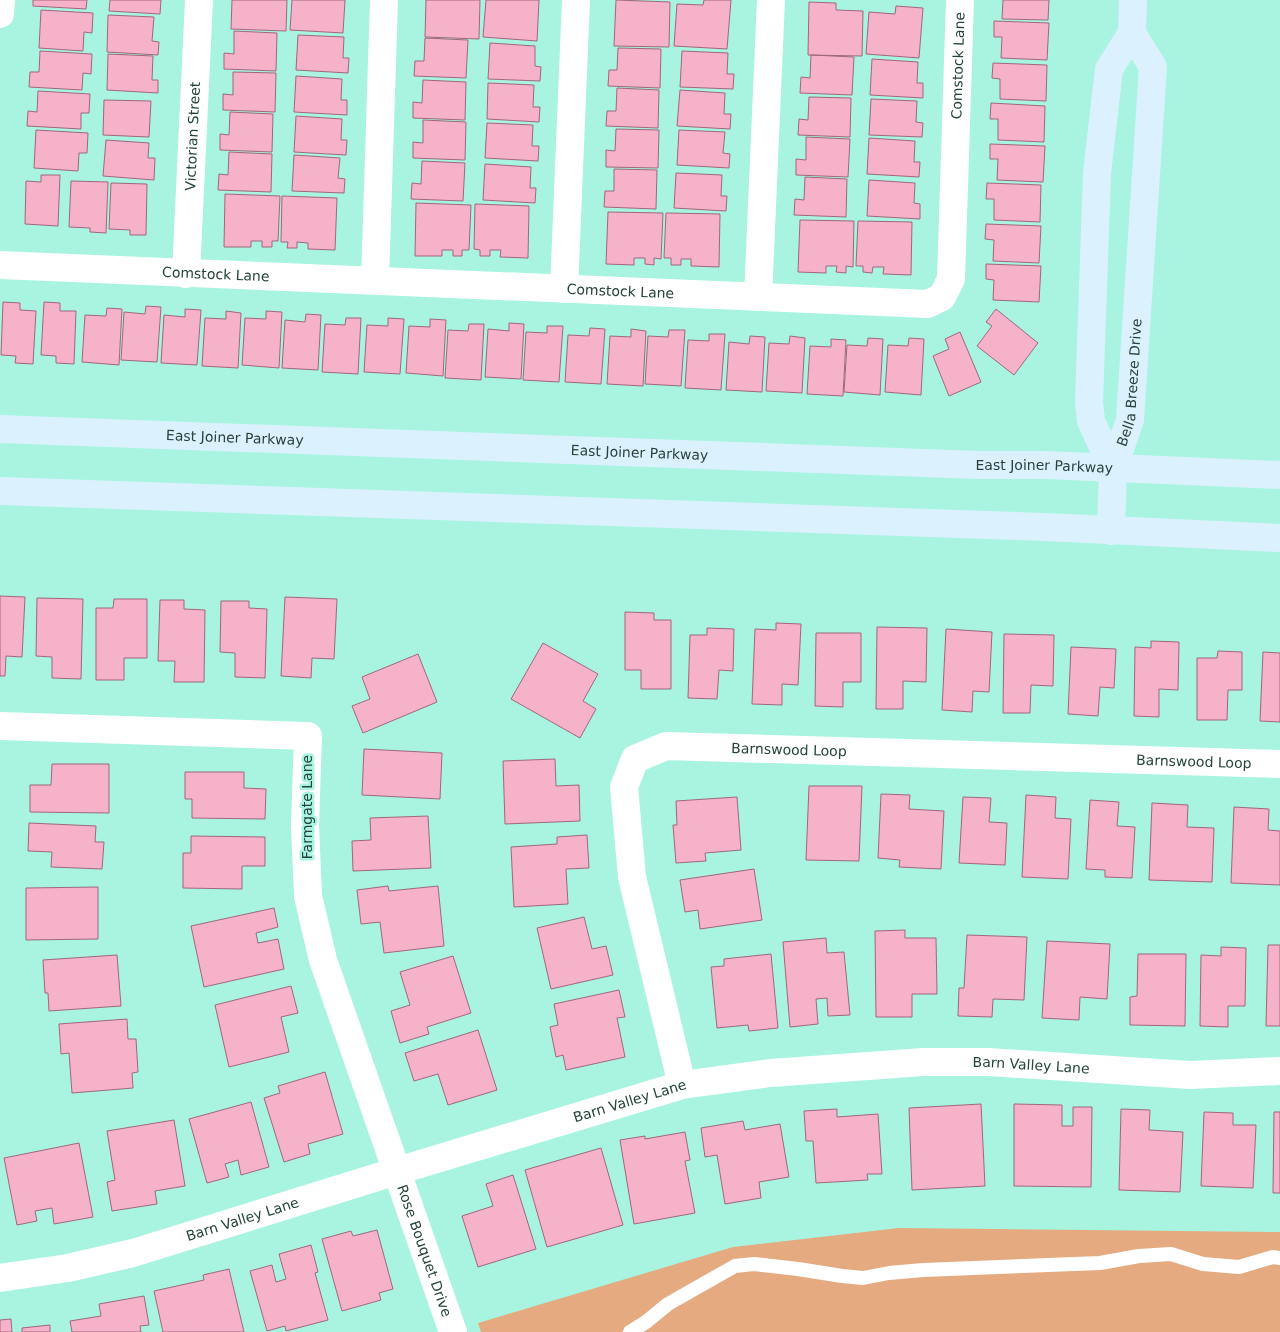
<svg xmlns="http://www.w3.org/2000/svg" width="1280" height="1332" font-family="'DejaVu Sans',sans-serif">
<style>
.green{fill:#e5aa7f}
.building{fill:#f5b2c9;stroke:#a1677c}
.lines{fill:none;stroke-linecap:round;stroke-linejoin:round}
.lane{stroke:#fff;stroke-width:14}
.street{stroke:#fff;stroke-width:28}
.secondary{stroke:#dcf1fe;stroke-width:28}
.labels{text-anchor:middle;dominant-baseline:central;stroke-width:5;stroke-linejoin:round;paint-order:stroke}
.street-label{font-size:14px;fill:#23433b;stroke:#a8f4e0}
</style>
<rect width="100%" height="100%" fill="#a8f4e0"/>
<path class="green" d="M899 1228 1280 1232V1332H481L478 1323 733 1247Z"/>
<path class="building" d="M33 0H87L86 9 33 6Z
M110 0H161L160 14 109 11Z
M232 0H287L286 31 231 29Z
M292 0H345L343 33 290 30Z
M426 0H480L479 39 425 37Z
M486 0H539L537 41 483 37Z
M616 0 670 2 669 47 614 46Z
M704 0H731L727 49 674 46 677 4 703 5Z
M1003 0H1049L1048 20 1002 19Z
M809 2 836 3V10L863 11 862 56 808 55Z
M896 6 923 8 919 58 866 54 869 12 895 14Z
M41 10 93 13 92 33 84 32 83 51 39 48Z
M108 15 154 17 152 41 159 42 158 55 107 52Z
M994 21 1049 23 1047 60 1001 58 1002 37H994Z
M234 31 277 33 276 71 224 69V53L234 54Z
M298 35 344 37 343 58H349L348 73 296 70Z
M425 38 468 40 466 78 414 76 415 61H424Z
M490 43 535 46V66L541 67 540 81 488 79Z
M618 48 661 49 660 88 608 86 609 70H617Z
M40 51 92 54 91 74 83 73 82 90 29 87 30 72H39Z
M682 51 728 53 727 74H734L733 89 680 87Z
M108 54 153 56 152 80H158V93L107 90Z
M811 55 854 57 852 95 800 93 801 77 810 78Z
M872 59 918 62 917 83H923V98L870 95Z
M993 63 1047 65 1046 101 1000 99V79L992 78Z
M233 72 276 73 275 112 223 110V94L233 95Z
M296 76 342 79 341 100H347V115L294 112Z
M423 80 466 82 465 120 413 118V102L422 103Z
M488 83 534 85 533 107H540L539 122 487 119Z
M617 88 659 90 658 128 606 126 607 111H616Z
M680 90 725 93 724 114H731L730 129 677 126Z
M38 91 90 94 89 113H81V129L27 126 28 111 37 112Z
M809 97 851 98 850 137 798 135 799 119 808 120Z
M871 99 917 101 916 122 923 123 922 137 869 135Z
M104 100 151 101 149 137 103 135Z
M991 103 1045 106 1044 142 998 140V119H990Z
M230 112 273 114 272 152 220 150V134L229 135Z
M296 116 342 119 341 140H347L346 155 294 152Z
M423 120 466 122 465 160 413 158V142L423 143Z
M487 123 533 125 532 146H539L538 161 485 158Z
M616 129 659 130 658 168 606 167V150L615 151Z
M36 130 88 133 87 153H79L78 171 34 168Z
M679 130 725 132 723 153 730 154 729 168 677 165Z
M806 137 850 139 848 177 796 175V159L806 160Z
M869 138 915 141 914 162H920L919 177 867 174Z
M106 140 149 143 148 158H155L154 180 103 176Z
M990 144 1045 146 1043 182 997 180 998 159H990Z
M229 152 272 154 271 192 218 190 219 174 228 175Z
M294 155 340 158 338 178 345 179 344 193 292 191Z
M422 161 465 163 463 201 411 199 412 183 421 184Z
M485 164 531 167 530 188H536L535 203 483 200Z
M614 169 657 170 656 209 604 207 605 191H614Z
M676 173 722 175 721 196H727L726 211 674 208Z
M41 175H60L58 226 25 224 26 181 41 182Z
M805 177 847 179 846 217 794 215 795 199 804 200Z
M869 180 915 183 914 203 920 204V219L867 216Z
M71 181 108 182 106 233 90 232V228L69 227Z
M111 183 147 184 146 235H130V230L109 229Z
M987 183 1041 185 1040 222 994 220V199H986Z
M225 194 280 196 278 241H272V247H262V241H251V247H224Z
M282 196 337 198 335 250 308 249V243L297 242V248H287L288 242H281Z
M416 203 471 205 469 250H462V256H453V250H442V256H415Z
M475 204 529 206 528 258 500 257 501 250H490V256H480V250L474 249Z
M608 212 663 213 661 259 654 258V265L645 264V258H634V265L606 264Z
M666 213 720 214 719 267 691 266V259H681V265H671V258H664Z
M800 220 854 221 853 267 846 266V273L836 272 837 266H826V273L798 272Z
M858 221 912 222 911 275 883 274 884 267H873L872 273 863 272V266H856Z
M986 224 1041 226 1039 263 993 261 994 240 985 239Z
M986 264 1041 266 1039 302 993 300 994 280 986 279Z
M3 302 20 303V310L36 311 33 364 15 363 16 356 1 355Z
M44 302 60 303V311H76L74 364 56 363V356L41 355Z
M146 306 161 307 157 362 121 360 124 312 145 314Z
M107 308 122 309 119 365 82 362 85 315 106 316Z
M185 309 201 310 197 365 161 363 164 315 185 317Z
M996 309 1038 343 1014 375 977 346 992 326 986 322Z
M226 311 241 313 238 368 202 366 205 318 226 319Z
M266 311 282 312 279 368 242 365 245 318 266 319Z
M306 314 321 315 318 370 282 368 285 320 305 322Z
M346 318H361L358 374 322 372 325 324 345 325Z
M388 318 404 319 400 374 364 372 367 325 388 326Z
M430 319 446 320 443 376 406 373 409 326 430 327Z
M509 323 524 324 521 379 485 377 488 329 509 331Z
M469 324H484L481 380 445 378 448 330 468 331Z
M547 326H563L559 382 523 380 526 332 547 333Z
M590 328 605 329 601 384 565 382 568 335 589 336Z
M631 329 646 331 643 386 607 384 610 336 631 337Z
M669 330H685L681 386 645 384 648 336 668 337Z
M960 332 981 382 949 396 933 356 949 349 945 339Z
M709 334H725L721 390 685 388 688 340 709 341Z
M750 336 765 337 762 392 726 390 729 342 749 344Z
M790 336 805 338 802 393 766 391 769 343 789 344Z
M868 338 883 339 880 395 844 392 847 345 867 346Z
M909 338 924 339 921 395 885 392 888 345 908 346Z
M831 339 846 340 843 396 807 394 810 346 831 347Z
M0 596 25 597 22 657 6 656 5 676H0Z
M285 597 337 599 334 659 312 658 311 678 281 676Z
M37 598 83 599 81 679 52 678V657L36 656Z
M114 599H147V658H124V680H96V608H113Z
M160 600H184V609L205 610 204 682H174L175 661H158Z
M221 601H249V608L267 609 265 678 235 677V653L220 652Z
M625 612 654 613V620H671V689H641V670H625Z
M776 623 801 624 798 685 782 684V705L752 704 755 629 776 630Z
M877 627 927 628 926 682 903 681V709H876Z
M707 628 734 629 733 671 719 670 717 699 688 698 690 635H707Z
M946 629 992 632 989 692 973 691 972 712 942 710Z
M816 633H861V682H843V707L815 706Z
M1004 634 1054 635 1053 686 1031 685 1030 713H1003Z
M1151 641 1179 642 1178 690 1159 689V717L1134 716 1135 647 1151 648Z
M543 643 598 674 583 701 596 709 580 738 511 699Z
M1071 647 1116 649 1114 688 1100 687 1098 716 1068 714Z
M1218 651 1242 652V690H1228L1227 720H1197V658H1217Z
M1263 652 1280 653V722L1260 721Z
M418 654 437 702 363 733 352 706 370 699 362 677Z
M364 749 442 753 440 799 362 795Z
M555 759 556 786 579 785 580 821 505 824 503 761Z
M52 764H109V813L30 812V785H51Z
M185 772H244V788L266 789 265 819 192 818V799H185Z
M809 786H862L859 861 806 860Z
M881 794 910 795 909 809 944 811 941 869 899 867 900 860 878 858Z
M1026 795 1056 797 1055 818 1071 819 1068 879 1022 877Z
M737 797 741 850 705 853 706 861 676 863 673 825H677L676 801Z
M963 797 991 798 989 822 1007 823 1005 865 959 863Z
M1090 800 1119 802 1117 826 1135 827 1132 878 1105 877V870L1086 869Z
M1152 803 1188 805 1187 827 1214 828 1212 882 1149 880Z
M1234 807 1269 809 1268 830 1280 831V885L1231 883Z
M428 816 431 868 353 871 352 841 371 840 370 818Z
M29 823 96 826 95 842H104L102 869 51 867 52 852 28 851Z
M587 835 589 868 566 869 568 904 514 907 511 847 557 844V837Z
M191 836 265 837V866H242V889L183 888V853H191Z
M754 869 762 920 700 929 698 910 685 912 680 880Z
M388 886 389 891 438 886 444 946 384 953 380 922 361 924 357 890Z
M98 887V939L26 940V888Z
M274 908 278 927 256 933 258 943 278 939 284 969 204 987 191 926Z
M584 917 592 949 606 946 613 975 551 989 537 928Z
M905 930V938H936L937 994H912V1017H876L875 931Z
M967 935 1027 937 1024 1000 993 999 992 1017 958 1016 959 988H964Z
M826 938 827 953 844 952 850 1015 828 1016 827 998 816 999 818 1024 790 1027 783 942Z
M1047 941 1110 944 1107 999 1080 997 1079 1020 1042 1018Z
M1268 945H1280V1026H1266Z
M1221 947 1246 948 1245 1006H1228V1027L1200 1026 1201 955 1221 956Z
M771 954 778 1028 749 1031 748 1025 717 1028 711 967 724 966V959Z
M1138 954H1186L1185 1026 1130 1025V997L1137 996Z
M117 955 121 1006 49 1011 48 993H45L43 960Z
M453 956 471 1013 427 1027 429 1034 400 1043 391 1011 410 1005 400 972Z
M291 986 298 1013 281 1017 289 1052 229 1067 215 1005Z
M619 990 625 1017 617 1018 625 1057 566 1070 563 1055 556 1057 550 1027 558 1025 554 1004Z
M127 1019 128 1039H136L138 1072 132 1073 133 1088 72 1093 69 1053 61 1054 59 1024Z
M478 1030 497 1090 448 1105 438 1074 414 1081 405 1053Z
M325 1072 343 1134 308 1144 310 1154 284 1162 264 1098 280 1093 278 1086Z
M251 1102 269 1167 241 1175 238 1160 225 1164 229 1177 207 1183 189 1119Z
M981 1104 985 1186 912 1190 909 1108Z
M1014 1104 1062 1105V1126H1073V1107H1092L1091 1187 1014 1186Z
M837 1109V1117L878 1114 882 1174H867L868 1180 816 1183 813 1141H806L804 1111Z
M1121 1109 1150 1110 1149 1130 1183 1132 1180 1192 1119 1190Z
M1204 1112 1233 1113V1125H1256L1253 1188 1201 1186Z
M1274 1112H1280V1193H1273Z
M174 1120 185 1186 155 1191 157 1204 112 1211 107 1182 115 1180 107 1131Z
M743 1121 745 1130 780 1124 789 1177 759 1182 761 1198 725 1204 717 1155 705 1157 701 1128Z
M685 1132 690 1160 685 1161 695 1213 634 1224 620 1140 645 1136V1139Z
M79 1143 93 1217 54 1224 52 1208 35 1211 37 1221 17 1225 4 1158Z
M601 1148 623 1225 547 1247 525 1170Z
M513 1175 536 1249 478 1267 462 1216 493 1206 486 1184Z
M377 1230 393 1289 379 1293 381 1300 342 1311 322 1239 351 1231 353 1236Z
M311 1245 318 1272 315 1273 328 1320 286 1331 285 1326 267 1331 250 1271 272 1265 276 1282 286 1279 279 1254Z
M229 1269 244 1332H163L154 1291 204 1280 203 1275Z
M144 1296 149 1325 140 1326 141 1332H72L70 1321 101 1316 99 1304Z
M11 1319 12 1332H0V1320Z
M50 1325V1332H22V1328Z"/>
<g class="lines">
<path class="lane" d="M630 1332 646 1322 668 1304 735 1266 754 1264 798 1269 842 1276 863 1278 889 1273 923 1270 1100 1263 1139 1256 1171 1254 1203 1264 1239 1267 1273 1257 1280 1258"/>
<g class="street">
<path d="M0 14 1 0"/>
<path id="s1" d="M0 265 928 304 942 297 951 279 960 0"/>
<path id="s2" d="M186 274 199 0"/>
<path d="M375 281 384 0"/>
<path d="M564 289 576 0"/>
<path d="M758 297 771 0"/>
<path id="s3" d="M0 726 308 736 305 825 308 896 323 960 453 1332"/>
<path id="s4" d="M682 1085 632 877 624 787 635 759 666 746 1280 764"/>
<path id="s5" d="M0 1278 68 1268 133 1253 397 1171 682 1085 771 1073 923 1062H988L1190 1075 1280 1071"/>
</g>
<g class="secondary">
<path id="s6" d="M0 429 978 465H1046L1280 475"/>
<path d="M1113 469 1091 421 1089 402 1097 173 1109 69 1132 33 1133 0"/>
<path d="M0 491 1045 527 1280 538"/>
<path id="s7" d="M1111 531 1113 469 1130 420 1153 67 1132 33"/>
</g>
</g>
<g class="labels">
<g class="street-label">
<text stroke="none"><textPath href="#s1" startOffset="1178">Comstock Lane</textPath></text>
<text stroke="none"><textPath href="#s2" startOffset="138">Victorian Street</textPath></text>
<text stroke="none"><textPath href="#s1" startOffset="216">Comstock Lane</textPath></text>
<text stroke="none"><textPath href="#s1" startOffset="621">Comstock Lane</textPath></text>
<text stroke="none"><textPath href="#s7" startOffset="151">Bella Breeze Drive</textPath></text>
<text stroke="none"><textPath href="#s6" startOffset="235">East Joiner Parkway</textPath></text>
<text stroke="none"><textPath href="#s6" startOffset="640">East Joiner Parkway</textPath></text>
<text stroke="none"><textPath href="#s6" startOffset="1045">East Joiner Parkway</textPath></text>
<text stroke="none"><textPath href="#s4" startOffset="491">Barnswood Loop</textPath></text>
<text stroke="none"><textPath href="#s4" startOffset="896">Barnswood Loop</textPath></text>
<text transform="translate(307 807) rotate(-90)">Farmgate Lane</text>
<text stroke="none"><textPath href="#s5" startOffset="1060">Barn Valley Lane</textPath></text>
<text stroke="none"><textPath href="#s5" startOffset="655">Barn Valley Lane</textPath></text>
<text stroke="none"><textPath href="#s5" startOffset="250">Barn Valley Lane</textPath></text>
<text stroke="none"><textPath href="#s3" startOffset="842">Rose Bouquet Drive</textPath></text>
</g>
</g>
</svg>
